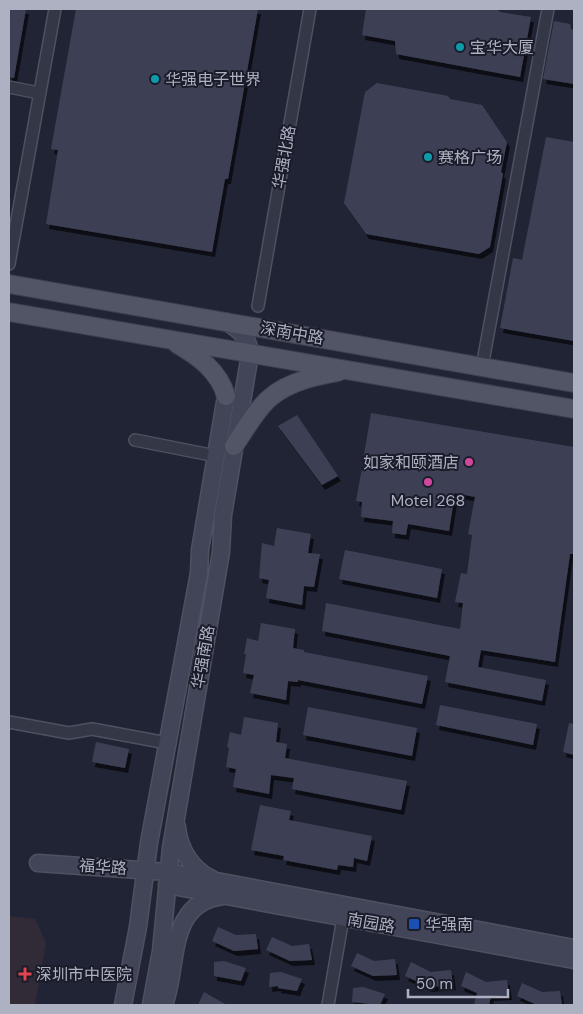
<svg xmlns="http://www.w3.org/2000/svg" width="583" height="1014" font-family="'DM Sans','Noto Sans SC',sans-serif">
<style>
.medical{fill:#302b37}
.building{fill:#3d4155;filter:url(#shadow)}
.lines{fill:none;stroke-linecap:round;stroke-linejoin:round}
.street-casing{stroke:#4e5160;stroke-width:14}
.secondary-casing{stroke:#4e5160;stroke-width:19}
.primary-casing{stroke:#3d404f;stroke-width:20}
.street{stroke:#343745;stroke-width:11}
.secondary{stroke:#424558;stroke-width:16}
.primary{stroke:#525565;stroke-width:18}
.culture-dot{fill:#0f9aa8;stroke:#1a1c2a;stroke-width:2}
.hotel-dot{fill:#d1479c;stroke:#1a1c2a;stroke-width:2}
.transit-dot{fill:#1a4fb4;stroke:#1a1c2a;stroke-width:2}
.health-dot{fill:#e0444e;stroke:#1a1c2a;stroke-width:2}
.labels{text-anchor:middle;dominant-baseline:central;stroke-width:4;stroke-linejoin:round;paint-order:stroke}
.poi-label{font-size:16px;fill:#aeb1c2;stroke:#1a1c2a;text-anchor:start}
.street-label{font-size:16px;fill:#aeb1c2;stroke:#1a1c2a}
</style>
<defs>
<filter id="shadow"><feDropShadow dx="3" dy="5" stdDeviation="0" flood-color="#0009"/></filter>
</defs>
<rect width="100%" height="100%" fill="#212434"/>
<path class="medical" d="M9 916 35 919 46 943 35 1005H9Z"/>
<path class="building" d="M9 9H26L14 78 9 77Z
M76 9H258L228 179H225L212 252 46 224 58 150 51 149Z
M366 9H497L500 12 531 17 520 77 396 54 395 41 362 35Z
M554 21 570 24 571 29 574 30V84L543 79Z
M377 83 448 96 450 99 482 105 507 142 501 172 503 174 490 247 479 254 366 234 344 203 365 92Z
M546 137 574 142V341L500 328 513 258 522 260Z
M371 413 574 447V554H570L555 662 481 650 478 667 546 680 542 701 445 682 450 656 322 631 326 603 460 629 463 603 455 602 461 573 467 574 472 535 468 534 475 497 455 493 449 531 408 524 406 535 392 533 393 521 361 517 362 502 356 501 361 474 365 460 363 461Z
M297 415 338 476 322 485 278 426Z
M277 528 311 534 308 553 320 554 314 587 304 586 302 605 266 598 269 580 259 578 262 543 274 546Z
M345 550 442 569 437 598 339 579Z
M261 623 295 629 293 648 304 650V652L428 676 422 704 298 680V682L288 681 286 700 250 693 254 675 243 673 246 654H244L247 638 258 641Z
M440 705 537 724 533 745 436 725Z
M308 707 417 728 412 756 303 735Z
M244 717 278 723 276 742 287 744 285 758 407 781 401 810 292 789 294 778 271 775 269 794 233 787 236 769 226 767 229 748 227 747 230 732 241 735Z
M569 723 574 724V755L563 752Z
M96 742 129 749 125 768 92 762Z
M260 805 291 811 289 820 372 836 367 861 354 858 353 867 338 865 337 870 283 860 284 856 251 850Z
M218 927 236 935 256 934 258 949 234 951 212 941Z
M272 937 292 946 309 944 312 960 290 961 266 950Z
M357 953 374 961 395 959 397 975 373 976 351 966Z
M224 961 246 968 241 981 214 976V962Z
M411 962 431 972 451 970 453 985 429 987 405 976Z
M281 972 302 979 297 991 278 988V986L269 987 270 973Z
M466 972 486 982 507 980 509 995 491 996 489 1005H474L477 993 461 986Z
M522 983 542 992 560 991 562 1005H537L517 996Z
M363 987 385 994 380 1005 352 1002 353 988Z
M204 992 227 1005H198Z"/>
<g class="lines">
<defs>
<path id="street" d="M9 87 39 93
M9 264 55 9
M258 306 310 9
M482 367 548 9
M135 440 216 456
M9 722 69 733 92 729 167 743
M328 1005 343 918"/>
<path id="secondary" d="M177 827C179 849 192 870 212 879
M38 863 168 872 574 948
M167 885 574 960
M123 1005 138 927 149 843 199 573 200 550 226 396
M151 1005 161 951 171 848 221 552 223 515 250 354C249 338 239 329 226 322
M164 1005C179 966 166 903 223 896"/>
<path id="primary" d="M9 284 574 383
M9 312 574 409
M177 344C198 356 219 371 226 396
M234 446C243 433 251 419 261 407 279 384 310 377 338 372"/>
</defs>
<use href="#street" class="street-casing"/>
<use href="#secondary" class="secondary-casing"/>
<use href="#primary" class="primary-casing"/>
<use href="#street" class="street"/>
<use href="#secondary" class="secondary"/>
<use href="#primary" class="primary"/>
</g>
<g class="culture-dot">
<circle cx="460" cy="47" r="5"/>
<circle cx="155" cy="79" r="5"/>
<circle cx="428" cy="157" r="5"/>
</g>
<g class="hotel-dot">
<circle cx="469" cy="462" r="5"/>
<circle cx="428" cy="482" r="5"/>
</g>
<rect class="transit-dot" x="408" y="918" width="12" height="12" rx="2.5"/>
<path class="health-dot" d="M22.5 966.5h5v5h5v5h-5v5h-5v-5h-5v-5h5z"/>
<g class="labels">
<g class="poi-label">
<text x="470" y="47">宝华大厦</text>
<text x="165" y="79">华强电子世界</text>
<text x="438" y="157">赛格广场</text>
<text x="459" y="462" text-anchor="end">如家和颐酒店</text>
<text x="428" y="500" text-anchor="middle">Motel 268</text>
<text x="425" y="924">华强南</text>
<text x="36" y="974">深圳市中医院</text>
</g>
<g class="street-label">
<text transform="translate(284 157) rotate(-80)">华强北路</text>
<text transform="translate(292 333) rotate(10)">深南中路</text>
<text transform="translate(203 657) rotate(-80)">华强南路</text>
<text transform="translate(103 867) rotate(4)">福华路</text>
<text transform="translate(371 923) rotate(10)">南园路</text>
</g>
</g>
<rect width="583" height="1014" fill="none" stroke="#aeb1c2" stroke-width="20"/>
<path d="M408 989v8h100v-8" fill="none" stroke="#aeb1c2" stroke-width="2.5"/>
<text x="416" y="989" font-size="15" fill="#aeb1c2" stroke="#1a1c2a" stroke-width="4" paint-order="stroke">50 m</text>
</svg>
